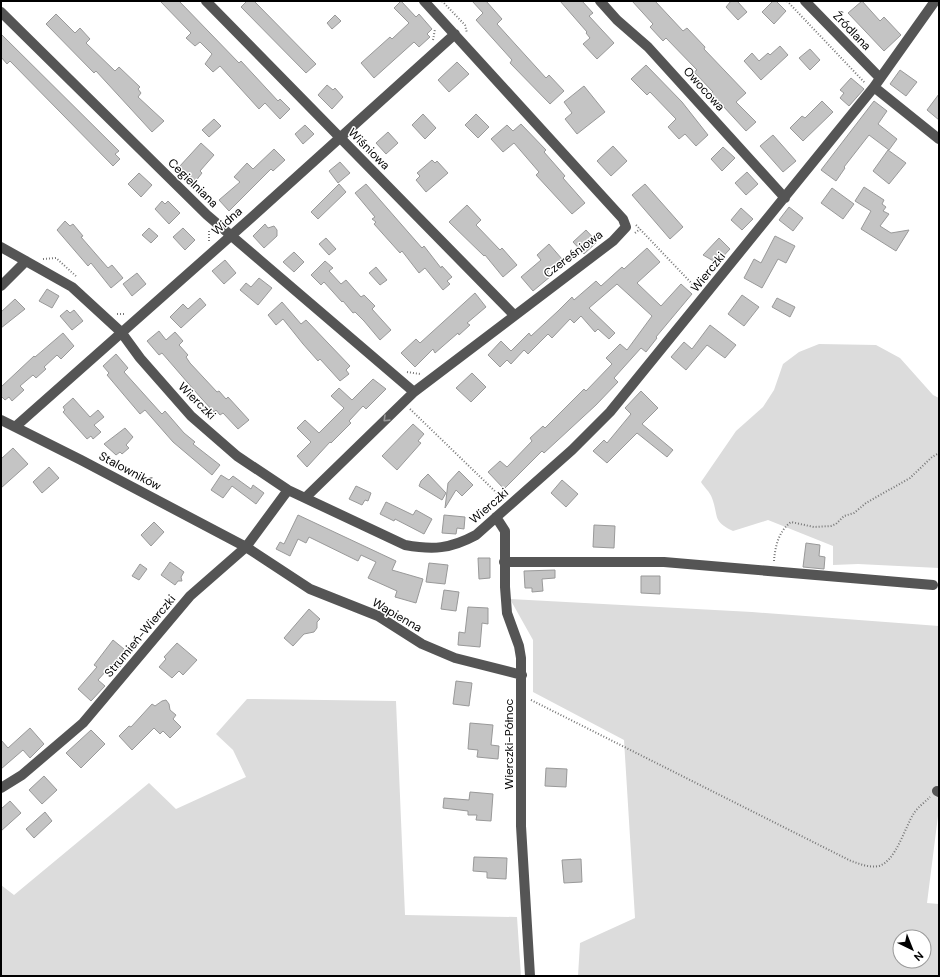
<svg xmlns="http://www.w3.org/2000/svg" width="940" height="977" font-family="'DM Sans',sans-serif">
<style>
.green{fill:#dcdcdc;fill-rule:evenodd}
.building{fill:#c4c4c4;stroke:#999}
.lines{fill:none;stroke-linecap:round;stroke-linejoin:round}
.path{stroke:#777;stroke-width:2;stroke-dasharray:1 2;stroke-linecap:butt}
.minor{stroke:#555;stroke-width:10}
.oneway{stroke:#999}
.labels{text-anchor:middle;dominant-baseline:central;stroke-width:3;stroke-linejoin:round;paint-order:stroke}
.street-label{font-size:12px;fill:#000;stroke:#fff}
</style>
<rect width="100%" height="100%" fill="#fff"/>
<path class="green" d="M819 344 876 345 900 358 933 395 939 398V568L858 564 833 565V546L768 520 733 531C712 521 719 517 712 498 710 492 704 487 701 482L736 431 763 407 774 390 783 364 799 352Z
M510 599 752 612 939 626V808L927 903 939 904V976H578L580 943 635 918 624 740 533 692V640ZM900 937H924V961H900Z
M247 699 396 701 405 915 517 917 521 976H1V885L14 895 149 783 176 809 246 777 233 750 216 734Z"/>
<path class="building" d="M160 1H179L239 63 241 61 278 101 280 99 290 109 280 119 265 103 259 109 220 66 213 72 205 64 212 54 200 42 195 46 186 38 191 33Z
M247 1H254L316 64 306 73 241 7Z
M401 1 416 17 419 14 432 29 427 34 430 37 419 47 414 42 374 78 361 63 390 37 392 39 409 23 394 8Z
M472 1H486L502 19 497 24 516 45 546 78 549 75 564 91 550 104 510 63 512 60 476 20 483 13Z
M560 1H582L593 13 589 16 614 43 597 59 583 44 590 38 586 33 587 32Z
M632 1H655L683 31 687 28 705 47 704 49 746 93 736 102 756 122 746 131 711 93 713 92 694 72 697 70 666 38 663 41 650 27 653 24Z
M731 1H737L747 12 738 20 726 7Z
M773 1H776L786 11 774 24 762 12Z
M862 1 880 21 884 17 901 35 884 51 848 13Z
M56 14 75 33 80 28 90 39 86 43 115 71 119 67 140 87 138 89 141 93 138 97 164 121 152 132 96 71 94 73 46 24Z
M335 15 341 21 332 29 327 23Z
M1 34 119 151 115 154 120 159 113 166 10 61 7 64 1 57Z
M780 46 788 55 761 80 744 61 752 53 759 61 768 53 770 55Z
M810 49 820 60 810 70 799 58Z
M457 62 469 74 449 92 438 80Z
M646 65 682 102 708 135 696 146 685 134 679 139 668 127 676 119 650 92 647 95 631 79Z
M900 70 917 82 906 96 890 84Z
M851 78 864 89 849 106 840 98 844 93 840 90Z
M327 85 333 90 335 88 343 97 332 109 318 95Z
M584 86 605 112 577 134 565 119 572 113 564 102Z
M939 94V120L927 110Z
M822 101 833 112 803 141 790 128 802 116 805 118Z
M874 101 887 111 878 124 897 139 889 150 869 135 844 167 845 168 836 181 821 170Z
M423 114 436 128 425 139 412 125Z
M476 114 489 127 478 138 465 125Z
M214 119 221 126 209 137 202 130Z
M521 124 546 150 544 152 565 176 563 178 585 203 572 214 536 175 539 172 514 143 503 152 491 139 507 125 513 131Z
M305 125 314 134 303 144 295 134Z
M388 132 398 143 386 154 376 143Z
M773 135 796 161 783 172 760 146Z
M201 143 214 155 200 171 202 173 195 182 179 167Z
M613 146 627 161 611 176 597 161Z
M723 147 735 158 722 171 711 159Z
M274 149 285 160 273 171 271 169 229 211 219 200 240 182 234 177 247 163 253 169Z
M888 150 906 163 889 184 873 171Z
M432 160 435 163 437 161 448 173 426 192 416 180 420 176 417 173Z
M340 162 350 173 338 183 329 171Z
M747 172 758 184 746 195 735 183Z
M139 173 152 185 141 197 128 184Z
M339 184 346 192 318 219 311 212Z
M366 184 422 248 424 246 441 268 442 266 452 277 447 281 450 284 443 290 425 268 419 273 402 251 400 253 374 224 376 222 372 219 375 217 355 193Z
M645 184 683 227 670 239 632 195Z
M864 187 884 200 882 204 886 207 883 211 889 214 880 226 891 233 909 230 896 251 861 229 871 211 855 201Z
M832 188 854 204 843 219 821 203Z
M162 201 165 204 168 201 180 213 169 224 155 209Z
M467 205 481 220 476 225 500 250 502 248 517 265 503 277 485 255 484 256 449 222Z
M789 207 803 218 793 231 779 220Z
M741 208 753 219 742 230 731 220Z
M65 221 70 226 73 224 83 236 81 237 108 268 112 265 123 278 111 288 91 263 88 266 57 230Z
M265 224 268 228 274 226 277 230V236L264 248 253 236Z
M149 228 158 236 151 243 142 235Z
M183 228 195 240 185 250 173 237Z
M586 230 597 242 584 254 573 242Z
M775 236 795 246 786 263 778 259 762 288 744 278 754 259 761 263Z
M326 238 336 249 329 255 319 244Z
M719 238 730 249 717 263 703 255Z
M549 244 562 259 547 272 551 276 533 291 521 277 541 260 537 255Z
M647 248 660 262 637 283 661 306 681 284 692 294 656 337 657 338 646 352 641 348 614 378 618 382 596 405 544 453 542 451 504 489 488 472 500 461 507 467 532 441 530 438 543 426 545 428 584 389 586 391 612 364 606 358 620 344 627 350 652 316 617 284 589 308 615 333 609 339 598 329 595 332 581 316 574 323 570 319 552 338 548 334 528 354 524 350 511 364 507 360 500 367 488 355 501 341 511 351 529 333 531 336 558 311 572 297 574 300 596 281 601 286 622 267 624 269Z
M294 252 304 262 294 272 283 262Z
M225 260 236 273 224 284 212 271Z
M325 261 333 268 329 271 341 284 346 280 361 297 364 295 375 306 372 309 391 330 380 340 364 321 355 312 353 313 343 301 342 302 324 282 321 285 311 275Z
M376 267 387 280 380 285 369 273Z
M137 273 146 284 132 296 123 284Z
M259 278 272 288 258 305 240 290 246 283 251 287Z
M47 289 59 296 52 308 39 301Z
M475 293 486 307 467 323 470 325 459 335 458 333 435 353 433 349 415 367 401 353 416 339 420 343Z
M742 295 759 307 744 326 728 314Z
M200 298 206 305 181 328 170 317 183 304 188 309Z
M777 298 795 307 790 317 772 307Z
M15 299 25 309 1 328V312Z
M282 302 301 324 306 320 350 366 346 370 349 374 340 381 320 359 318 361 303 344 283 319 276 325 268 315Z
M67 310 70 313 74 310 83 321 72 330 60 316Z
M710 325 736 345 725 358 707 345 686 370 671 357 684 342 692 349Z
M159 331 166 340 175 332 183 341 179 345 188 355 186 357 190 363 217 392 219 391 226 399 228 397 249 420 238 429 223 413 220 415 216 410 214 412 201 398 162 353 159 355 147 341Z
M63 333 74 346 61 359 57 355 44 367 46 369 36 378 33 375 20 386 24 390 12 401 9 397 5 400 1 396V387L34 356 35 357Z
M116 354 128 368 124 372 160 412 162 414 165 411 184 433 195 442 193 444 220 465 212 475 173 442 145 410 140 414 107 375 109 373 103 366Z
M472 373 486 387 471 402 456 388Z
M373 379 386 389 366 409 363 406 349 421 351 423 331 443 330 442 307 467 297 456 311 442 297 428 305 420 319 433 344 408 331 396 339 388 352 400Z
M641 391 658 408 642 424 673 450 667 457 637 433 607 463 593 451 604 440 607 443 631 414 625 408Z
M73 398 90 417 98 410 104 417 94 425 101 432 93 439 91 436 87 439 63 412 65 410 63 407Z
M413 424 424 434 418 441 421 443 397 470 382 456Z
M125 428 133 437 126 445 129 448 122 454 120 452 116 455 104 444Z
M13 448 28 464 1 488V459Z
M49 467 59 478 42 493 33 482Z
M459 471 473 485 462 496 456 490 445 508 448 483Z
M428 474 446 493 442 500 419 486 421 481Z
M221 475 229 480 233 476 251 489 253 485 264 493 256 504 232 486 223 498 211 490Z
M562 480 578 494 566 507 551 493Z
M356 486 371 493 368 501 365 500 362 505 349 499Z
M386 502 413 515 416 510 432 519 424 534 395 519 394 521 380 514Z
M298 515 396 561 392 570 423 579 416 603 395 597 397 591 368 578 376 562 361 555 358 561 309 537 306 543 298 539 290 556 276 549 280 542 284 544Z
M444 515 465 517 464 529 457 528 456 534 442 533Z
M154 522 164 532 151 546 141 535Z
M594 525 615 526 614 548 593 547Z
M806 543 820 545 819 556 825 557 824 569 803 567Z
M478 558H490V578L479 579Z
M170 562 184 572 181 577 182 581H178L175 585 161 575Z
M429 563 448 565 445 584 426 582Z
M140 564 147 569 139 580 132 576Z
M555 570V578L542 579 543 591 532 592V588H525L524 571Z
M641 576H660V594L641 593Z
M444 590 459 592 456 611 441 609Z
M468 607 488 608V624L482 623 480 647 458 645 459 632 465 633Z
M309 609 320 619 317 622V628L314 632 304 634 293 646 284 638Z
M113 640 130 654 120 667 114 662 98 680 105 686 91 701 78 689 97 667 94 665Z
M177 643 197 660 183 675 179 671 172 678 159 667 166 659 164 657Z
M456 681 472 683 469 706 453 704Z
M166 700 169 704 170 710 176 715 173 719 181 727 170 738 163 731 160 734 154 728 132 750 119 736 129 726 131 727 152 704 155 706 162 701Z
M470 723 493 725 491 745 499 746 498 759 477 757 478 750 468 749Z
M30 728 44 744 30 758 23 750 1 769V740L8 748Z
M91 730 105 744 81 768 66 753Z
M546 768 567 769 566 787 545 786Z
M44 776 57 790 42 804 29 790Z
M470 792 493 794 491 821 476 820 477 815H468V811L443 808 444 798 469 800Z
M10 801 21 813 1 831V809Z
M45 812 52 821 34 838 26 829Z
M474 857 507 858 506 879 487 878V872L473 871Z
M581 859 582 882 564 883 562 860Z"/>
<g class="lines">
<path class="path" d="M442 1 465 25 467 33
M787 1 865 83
M433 40 435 29
M636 225 698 290
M209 231V241
M635 233 640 229
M43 259 56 258 77 277
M117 314H126
M407 372 420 374
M410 409 502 498
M774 561C775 546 779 531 791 522L814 527 831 526 836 524 844 516 854 513 866 503 910 478 932 457 939 453
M531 700 851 861C860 864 869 868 879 866 896 861 905 827 914 813 918 807 925 802 930 797"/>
<path class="minor" d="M206 1 514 315
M600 1 617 20 648 47 785 198
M805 1 880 78
M1 12 207 215 414 392
M874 87 939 139
M1 247 72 287 121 332 140 358 191 416 237 456 288 490 405 545C433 550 450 549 476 535L572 450 610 412 874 87 935 1
M1 286 26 261
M1 420 81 460 246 547 310 589 378 616 422 644 455 658 522 675
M15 427 251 218 455 34
M305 498 414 392 613 241 626 227 623 219 424 1
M496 517 505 531V587L507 613 519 646 521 658V826L530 976
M504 562H664L933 585
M1 788 22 775 83 723 190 596 246 547 288 490
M937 791 939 792"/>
</g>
<defs><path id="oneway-chevron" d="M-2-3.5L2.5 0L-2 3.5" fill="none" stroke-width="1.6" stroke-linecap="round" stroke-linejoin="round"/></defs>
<use class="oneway" href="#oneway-chevron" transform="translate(386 419) rotate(136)"/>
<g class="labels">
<g class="street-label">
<text transform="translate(852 31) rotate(46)">Źródlana</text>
<text transform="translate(704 89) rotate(48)">Owocowa</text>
<text transform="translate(369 149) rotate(45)">Wiśniowa</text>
<text transform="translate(193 183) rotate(44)">Cegielniana</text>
<text transform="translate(227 221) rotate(-41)">Widna</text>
<text transform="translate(573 254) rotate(-37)">Czereśniowa</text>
<text transform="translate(708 272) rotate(-51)">Wierczki</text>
<text transform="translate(197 401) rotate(45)">Wierczki</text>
<text transform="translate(130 471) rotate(28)">Stalowników</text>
<text transform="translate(489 506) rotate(-41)">Wierczki</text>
<text transform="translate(397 615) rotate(30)">Wapienna</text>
<text transform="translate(140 636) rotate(-50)">Strumień-Wierczki</text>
<text transform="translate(509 744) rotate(-90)">Wierczki-Północ</text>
</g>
</g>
<rect width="940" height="977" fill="none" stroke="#000000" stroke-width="4"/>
<g transform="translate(912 949) rotate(137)"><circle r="19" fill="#ffffff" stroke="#999999"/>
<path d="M0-3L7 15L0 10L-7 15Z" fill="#000000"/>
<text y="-6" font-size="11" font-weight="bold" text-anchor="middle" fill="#000000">N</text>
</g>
</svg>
